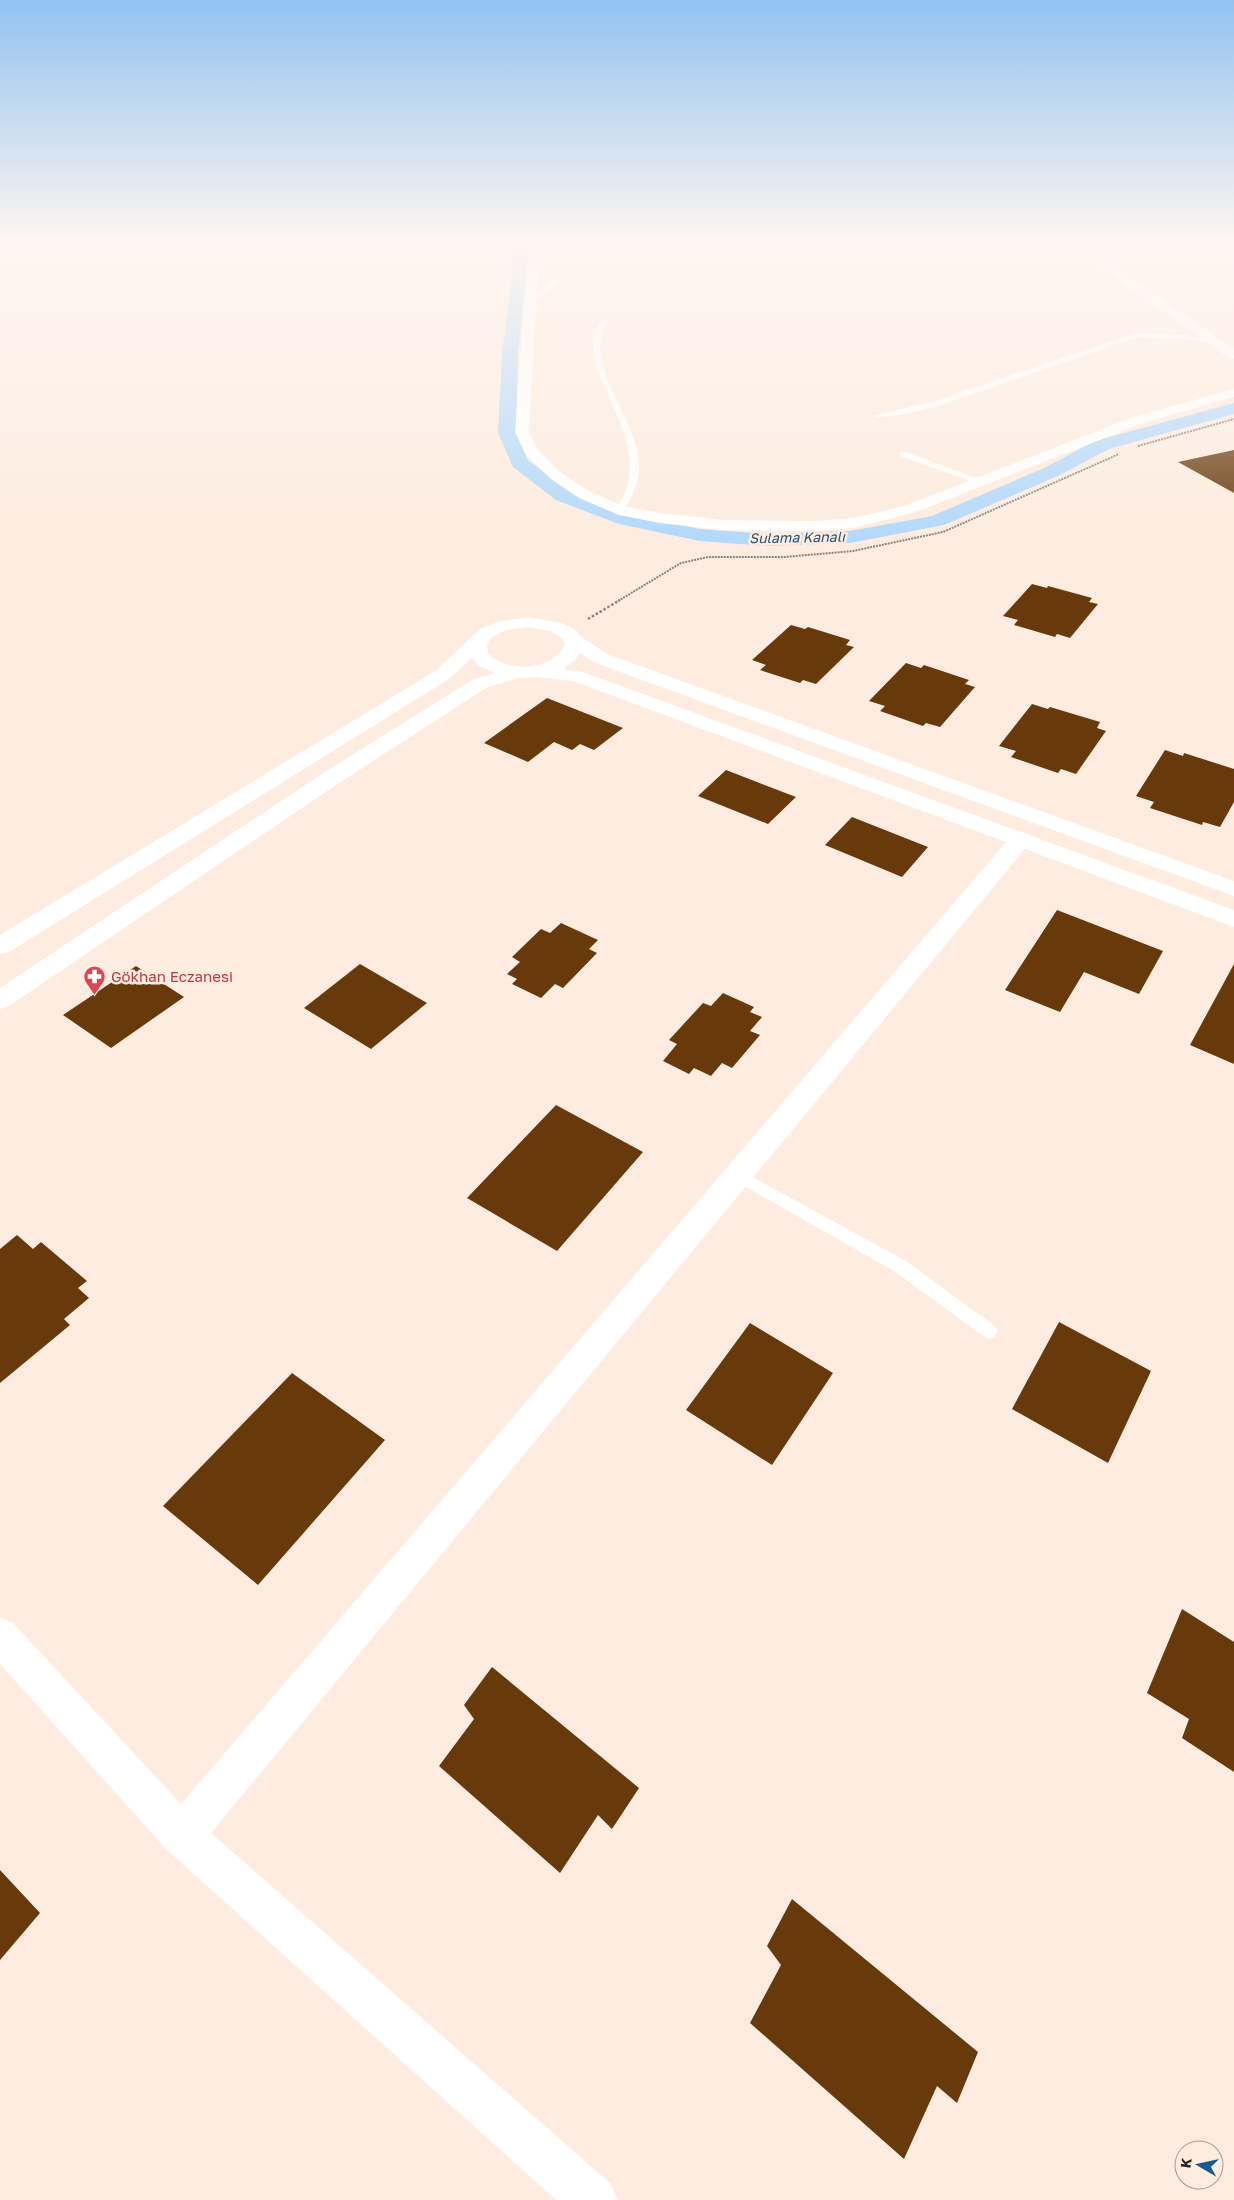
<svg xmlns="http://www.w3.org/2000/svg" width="1234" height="2200" font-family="'Golos Text',sans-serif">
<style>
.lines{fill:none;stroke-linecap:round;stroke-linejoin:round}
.canal{fill:#b1d8fb;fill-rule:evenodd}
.building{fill:#68390b}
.path-far2{stroke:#8e837a;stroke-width:1;stroke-dasharray:2 1;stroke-linecap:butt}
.path-far1{stroke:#8e837a;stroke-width:2;stroke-dasharray:2 1;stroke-linecap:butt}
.path{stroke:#8e837a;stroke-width:2.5;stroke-dasharray:2.5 2;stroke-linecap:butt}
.service{fill:#fff;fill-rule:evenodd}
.minor{fill:#fff;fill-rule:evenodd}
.tertiary{fill:#fff;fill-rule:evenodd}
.secondary{fill:#fff;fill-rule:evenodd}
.labels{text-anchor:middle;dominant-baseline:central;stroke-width:5;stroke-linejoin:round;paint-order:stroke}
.far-water-label{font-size:14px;font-style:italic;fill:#215278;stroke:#fdecdf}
.health-label{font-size:15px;fill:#be3a42;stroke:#fdecdf;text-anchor:start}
</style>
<rect width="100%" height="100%" fill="#fdecdf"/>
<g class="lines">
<path class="canal" d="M513 240H527V266L518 353 516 433 528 460 570 492 625 513 700 529 767 534 850 531 932 516 1044 468 1095 441 1234 403V414L1109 449 1058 476 944 525 850 543 767 546 700 541 619 524 556 500 513 467 498 433 502 353 513 266Z"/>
</g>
<path class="building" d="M1234 450V493L1178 462Z
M1032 584 1047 588 1048 586 1092 598 1089 602 1098 604 1070 638 1057 634 1055 637 1014 625 1018 620 1003 616Z
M791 625 805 629 808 627 850 640 846 645 854 647 816 684 803 680 800 683 760 670 766 665 752 660Z
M906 663 921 668 924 665 969 680 965 684 975 687 940 727 926 723 923 726 880 711 885 706 869 701Z
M547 698 623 728 594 750 580 744 572 750 554 742 528 762 484 743Z
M1032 704 1048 709 1050 707 1100 722 1097 728 1106 731 1076 774 1061 769 1058 773 1011 757 1016 751 999 746Z
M1165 750 1183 756 1184 753 1234 769V802L1220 827 1203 822 1202 825 1150 808 1154 802 1136 796Z
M726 770 796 797 768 824 698 796Z
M852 817 928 847 902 877 825 845Z
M1057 910 1163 951 1139 994 1084 972 1060 1012 1005 990Z
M561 923 598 940 589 949 597 953 563 988 555 984 541 998 512 984 517 979 507 974 520 962 512 957 541 929 550 933Z
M360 964 427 1003 371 1049 304 1008Z
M1234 964V1064L1190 1045Z
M136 966 184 997 111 1048 63 1015Z
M723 993 754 1007 750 1012 762 1017 750 1031 760 1035 732 1068 722 1063 711 1076 694 1068 689 1074 663 1061 677 1044 669 1040 703 1003 711 1006Z
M556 1105 643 1152 557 1251 467 1198Z
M17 1235 33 1249 41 1242 87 1281 78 1288 89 1298 64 1319 70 1325 0 1383V1249Z
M1059 1322 1151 1371 1108 1463 1012 1409Z
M750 1323 833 1373 772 1465 686 1410Z
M292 1373 385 1440 258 1585 163 1506Z
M1182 1609 1234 1642V1772L1182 1738 1189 1719 1147 1693Z
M492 1667 639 1788 612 1829 598 1815 560 1873 439 1766 474 1719 464 1705Z
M0 1870 40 1913 0 1960Z
M792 1899 978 2052 957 2103 937 2086 904 2159 750 2023 781 1965 767 1946Z"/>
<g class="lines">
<path class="path-far2" d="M740 244 758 247"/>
<path class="path-far1" d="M1138 446 1234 419
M618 601 681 563 708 557H785L853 551 943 532 1119 454"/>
<path class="path" d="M588 619 620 600"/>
<path class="service" d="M556 278 561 279 532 304H528V302Z
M602 319 607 320C604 328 600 337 600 346 601 404 670 449 622 512L619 513 615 510C646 466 622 428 604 385 598 373 592 357 593 344 594 335 598 326 602 319Z
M1137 333 1184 335 1217 341 1214 343 1184 339 1137 337 941 405 906 414 877 418 873 416 935 401Z
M900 452H906L987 482 980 484 900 456Z
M738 1169 906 1261 995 1326 998 1331 995 1336 989 1339 983 1336 894 1271 732 1179 730 1175 732 1171Z"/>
<path class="minor" d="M1116 242 1120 243 1121 245 1120 247 1078 251 1073 248 1078 245Z
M1021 832 1029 834 1032 839 1029 844 211 1833 610 2183 618 2200H556L167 1850 0 1664V1617L13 1623 181 1804 1013 834Z"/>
<path class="tertiary" d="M532 240H542L536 303 529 432 538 450 561 473 591 492 623 506 660 513 722 520 817 521 854 518 904 506 1133 417 1234 389V397L1143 423 916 512 854 528 817 531 722 530 660 523 619 515 579 498 551 479 526 455 515 432 524 303Z
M1064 240H1076L1234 349V359L1229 358Z"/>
<path class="secondary" d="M528 617 562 623 577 631 580 636 607 654 1234 881V896L593 662 580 653 575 660 563 669 583 672 1234 910V927L573 681 536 677 517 678 486 688 336 785 9 1006 0 1009V988L320 775 472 680 495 673 479 666 472 658 449 679 9 952 0 954V935L435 671 480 629 497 622ZM528 627 550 631 562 638 565 645C551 671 509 673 488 654L487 644C494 630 514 629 528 627Z"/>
</g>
<linearGradient id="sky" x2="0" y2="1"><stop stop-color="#92c2f0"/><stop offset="0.44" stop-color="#fef6f1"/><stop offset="1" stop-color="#fef6f1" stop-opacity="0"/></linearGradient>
<rect width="1234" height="548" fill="url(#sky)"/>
<defs>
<symbol id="pharmacy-pin" viewBox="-11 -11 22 30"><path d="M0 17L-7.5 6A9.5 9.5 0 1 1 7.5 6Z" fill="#e0444e" stroke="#fdecdf"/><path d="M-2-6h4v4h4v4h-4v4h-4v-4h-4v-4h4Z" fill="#fff"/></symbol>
</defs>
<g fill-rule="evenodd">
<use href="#pharmacy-pin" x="82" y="964" width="25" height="34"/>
</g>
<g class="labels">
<g class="far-water-label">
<text transform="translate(797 537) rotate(-1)">Sulama Kanalı</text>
</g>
<g class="health-label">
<text x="111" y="976">Gökhan Eczanesi</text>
</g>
</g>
<g transform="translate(1199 2165) rotate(279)"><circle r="24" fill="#fdecdf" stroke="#a89b91"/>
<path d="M0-4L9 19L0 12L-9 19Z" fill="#175a8f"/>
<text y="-8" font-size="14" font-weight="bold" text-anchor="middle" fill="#28221d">K</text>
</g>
</svg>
